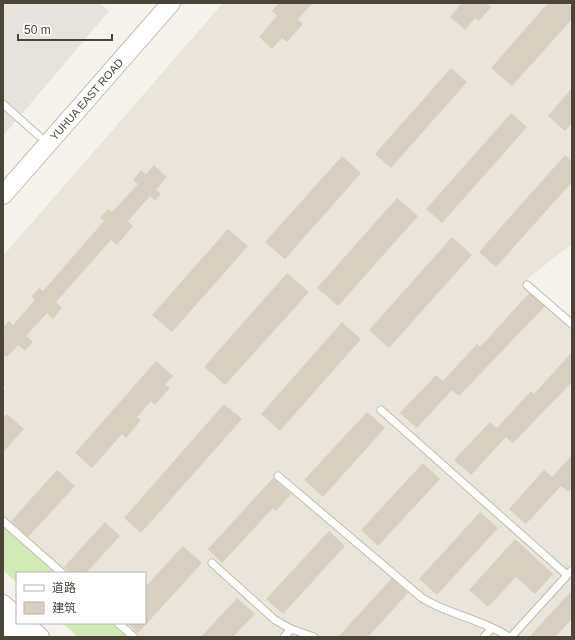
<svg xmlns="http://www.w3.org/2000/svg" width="575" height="640" font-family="Arial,'Noto Sans SC',sans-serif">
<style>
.residential{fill:#eae5da}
.industrial{fill:#e6e2dd}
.green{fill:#d2eab5}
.building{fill:#d8cfc1}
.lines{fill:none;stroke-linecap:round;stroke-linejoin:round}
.service-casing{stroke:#c2bbae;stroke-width:9}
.tertiary-casing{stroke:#c2bbae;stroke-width:20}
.service{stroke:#fff;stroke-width:7}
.tertiary{stroke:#fff;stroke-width:18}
.labels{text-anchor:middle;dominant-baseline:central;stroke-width:4;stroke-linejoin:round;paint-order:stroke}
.street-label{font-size:11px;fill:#4b4439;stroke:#fff}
</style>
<rect width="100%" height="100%" fill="#f6f3ec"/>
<path class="residential" d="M223 3H572V244L527 279 572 318V637H128L112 623H145V573H55L3 527V391L6 388 3 385V256Z"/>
<path class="industrial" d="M3 3H100L109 11 3 136Z"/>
<path class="green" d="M3 527 55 573H17V583L3 570Z
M62 623H112L128 637H78Z"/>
<path class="building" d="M279 3H313L298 19 303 24 287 42 282 38 272 49 259 37 277 16 272 11Z
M462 3H489L488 5 491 7 479 21 475 18 465 30 450 17Z
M548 3H567L572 7V19L512 86 491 68Z
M451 68 467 82 391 168 375 154Z
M572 88V123L565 131 548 116Z
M511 113 527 127 442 223 426 209Z
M565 155 572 162V182L496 267 479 252Z
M342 156 361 173 285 259 265 242Z
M154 165 167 177 156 190 161 194 155 201 150 196 128 221 133 226 117 245 111 240 56 302 62 308 53 319 47 313 26 336 33 342 25 351 18 345 7 357 3 354V336L5 333 3 328 9 321 13 325 35 300 31 297 39 288 43 291 104 221 100 218 108 209 112 212 138 184 133 180 141 170 146 174Z
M397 198 418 216 338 306 317 288Z
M228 229 248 246 172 332 152 315Z
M452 237 472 255 389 348 369 330Z
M287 273 309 292 225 385 204 367Z
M533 289 548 303 459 396 452 390 417 428 400 413 436 375 443 381 477 344 480 347Z
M342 322 361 339 280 431 261 414Z
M572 352V382L513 443 506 437 471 475 454 460 490 422 497 428 531 391 534 394Z
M156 361 173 376 165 385 170 388 155 405 151 401 137 417 141 420 126 438 122 434 92 468 75 453Z
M224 404 242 419 141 533 124 518Z
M367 412 385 428 323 497 304 480Z
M7 414 24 429 3 452V418Z
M572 455V488L568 492 561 486 526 524 509 509 544 470 552 477Z
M423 463 440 479 378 546 361 530Z
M57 470 75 486 28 537 11 521Z
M273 478 291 494 276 511 273 508 222 563 208 549Z
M480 512 498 528 437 595 419 579Z
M105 522 120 536 86 573H70L64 567Z
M329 531 345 546 283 614 266 599Z
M515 539 553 574 535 594 516 577 488 607 469 590Z
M183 546 202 563 138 633 127 623H145V587Z
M392 578 408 593 368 637H338Z
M572 590V619L555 637H534L531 635Z
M237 598 255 614 233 637H201Z"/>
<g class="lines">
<defs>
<path id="service" d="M3 104 39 136
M527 285 572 324
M381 410 567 575
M278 476 422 598C449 615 482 619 509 637
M3 521 62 573
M212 563 275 620 291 629 314 637
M118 623 134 637
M284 637 291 629
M484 637 492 628
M511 637 572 570"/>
<g id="tertiary">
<path id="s1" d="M3 195 171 3"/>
<path d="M3 604 17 617"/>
<path d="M3 623 19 637"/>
<path d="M24 623 40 637"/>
</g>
</defs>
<use href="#service" class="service-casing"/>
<use href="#tertiary" class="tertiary-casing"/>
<use href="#service" class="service"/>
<use href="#tertiary" class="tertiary"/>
</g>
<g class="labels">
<g class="street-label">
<text stroke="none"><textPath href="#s1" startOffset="127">YUHUA EAST ROAD</textPath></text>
</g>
</g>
<rect width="575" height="640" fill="none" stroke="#4b4439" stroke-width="8"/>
<rect x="16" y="572" width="130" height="52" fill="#ffffff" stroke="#b7b4b0"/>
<rect x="24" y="585" width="20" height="6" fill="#ffffff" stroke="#b7b4b0"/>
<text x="52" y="592" font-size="12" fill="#4b4439">道路</text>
<rect x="24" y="602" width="20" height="12" fill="#d8cfc1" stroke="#b7b4b0"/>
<text x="52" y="612" font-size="12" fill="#4b4439">建筑</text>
<path d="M18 34v6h94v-6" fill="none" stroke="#4b4439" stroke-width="2"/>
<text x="24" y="34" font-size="12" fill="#4b4439" stroke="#ffffff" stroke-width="3" paint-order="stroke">50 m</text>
</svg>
